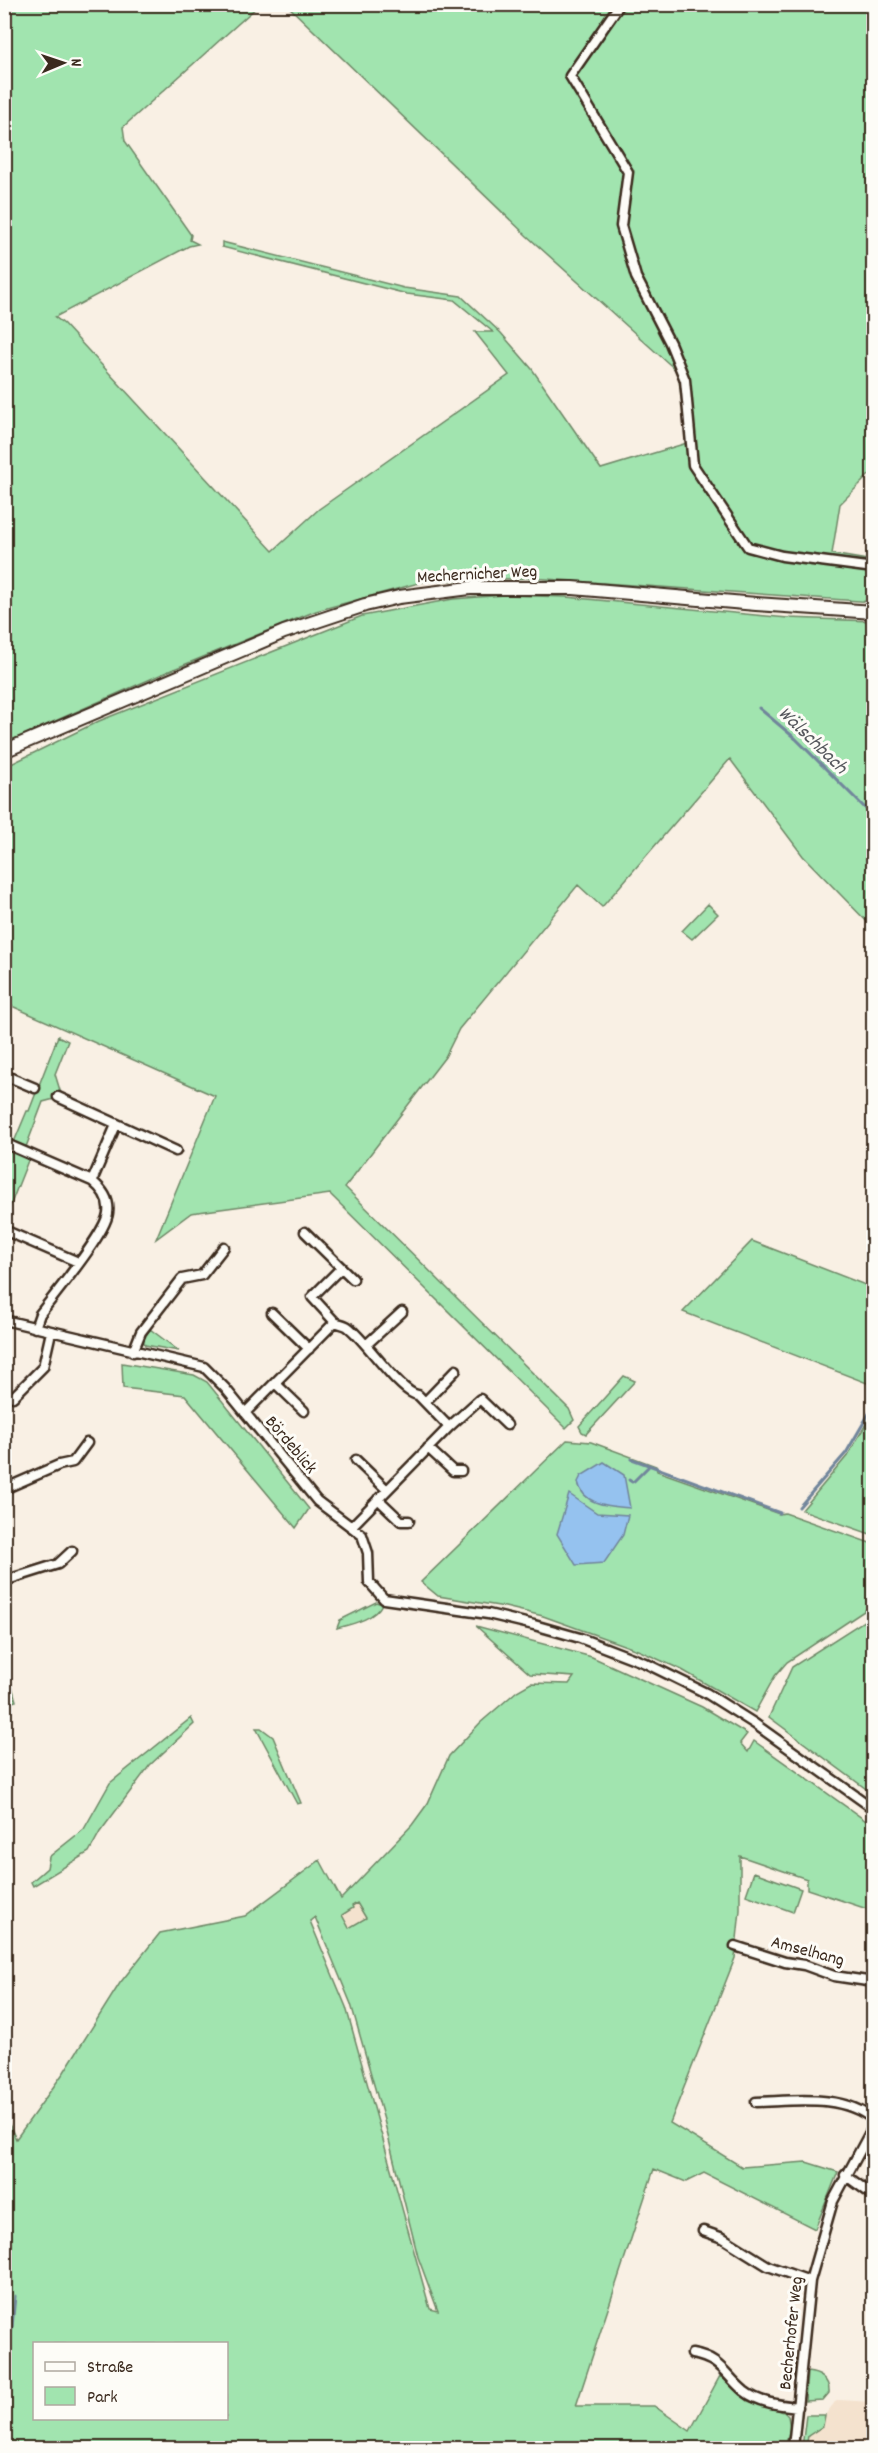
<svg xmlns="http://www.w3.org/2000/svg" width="878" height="2453" viewBox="0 0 878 2453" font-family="Dekko,sans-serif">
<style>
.built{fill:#f4e2ce}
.green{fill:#a1e4af;stroke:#6e8766;stroke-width:1.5;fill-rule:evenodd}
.water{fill:#95c2ef;stroke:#71859b;stroke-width:1.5}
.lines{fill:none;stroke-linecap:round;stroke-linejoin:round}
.stream{stroke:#71859b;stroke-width:3}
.street-casing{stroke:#3b2a1e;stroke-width:13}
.secondary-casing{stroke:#3b2a1e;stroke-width:16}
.street{stroke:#fdfcf7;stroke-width:8}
.secondary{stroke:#fdfcf7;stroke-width:12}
.labels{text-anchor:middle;stroke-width:6;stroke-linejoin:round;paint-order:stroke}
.street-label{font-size:18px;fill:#3b2a1e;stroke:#fdfcf7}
.water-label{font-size:20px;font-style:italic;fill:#56585d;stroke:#fdfcf7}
</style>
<rect width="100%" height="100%" fill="#f9f0e4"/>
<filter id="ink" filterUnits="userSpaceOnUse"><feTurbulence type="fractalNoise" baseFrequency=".0167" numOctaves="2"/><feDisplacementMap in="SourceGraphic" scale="12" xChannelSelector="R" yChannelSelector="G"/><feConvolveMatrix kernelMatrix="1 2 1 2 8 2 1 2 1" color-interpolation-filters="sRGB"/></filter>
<g filter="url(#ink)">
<path class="built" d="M357,1902L366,1918L349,1928L342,1915L353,1908L352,1906Z
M839,2400L872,2402L870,2427L873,2429V2448H806L808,2436L823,2426L825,2415L835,2402Z"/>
<path class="green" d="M4,5H259L123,127L125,141L191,235L190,240L198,244L189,246L55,317L64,324L273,551L319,509L509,375L475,332H493L454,300L407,294L222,247V242L404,288L461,296L501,333L532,369L601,469L687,443L678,372L527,236L287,5H616L595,45L624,5H873V471L840,504L832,554L873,561V602L532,578L426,581L316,611L169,671L5,743Z
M505,595L566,597L788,618L873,621V928L803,856L730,759L602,907L578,885L459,1029L445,1057L345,1187L569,1409L574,1420L566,1428L330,1194L191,1213L156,1239L215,1096L5,1003V767L99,721L362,616L453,599Z
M708,904L718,914L692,939L682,931Z
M58,1036L68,1041L55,1074L62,1097L43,1102L26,1147L14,1142L27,1111H29Z
M10,1150L29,1158L5,1219V1164Z
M752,1241L873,1288L872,1385L683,1312Z
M150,1329L179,1351L145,1345L143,1340Z
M122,1363L194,1375L207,1382L309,1509L296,1528L185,1395L123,1388Z
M624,1376L635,1381L586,1434L582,1432L579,1426Z
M873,1412V1535L802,1510L848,1455Z
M567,1440L591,1442L656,1466L657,1471L779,1514L785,1513L873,1544V1605L787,1662L775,1676L755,1712L682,1670L640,1651L543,1616L505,1607L438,1596L421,1582Z
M376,1602L382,1604C375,1619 352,1624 337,1628L340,1620Z
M873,1615V1794L769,1717L792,1667Z
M476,1626L592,1657L702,1707L747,1734L740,1743L748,1752L754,1741L873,1826V1911L807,1889V1879L740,1856V1910L735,1958L670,2123L742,2167L806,2162L838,2172L815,2229L704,2173L686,2182L654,2169L576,2406H654L690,2431L720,2376L748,2401L784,2412L788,2416L790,2428L785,2448H5V2116L16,2139L64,2072L120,1983L160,1933L245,1916L320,1860L341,1899L412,1825L428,1803L449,1756L480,1723L517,1691L531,1683L569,1684L574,1677L530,1674ZM357,1903L366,1918L349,1928L342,1915L353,1908L352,1906ZM315,1917L351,2004L384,2120L418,2257L438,2311L430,2309L346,2007L310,1921ZM34,2344H226V2418H34Z
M4,1656L16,1701L5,1704H4Z
M191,1718L194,1724L150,1765L100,1832L89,1852L33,1886L31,1882L47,1868L49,1857L84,1829L110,1783Z
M256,1728H261L273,1737L301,1803L297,1804Z
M754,1872L801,1889L793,1912L746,1895Z
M807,2372C819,2373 830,2379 829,2393L823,2400L805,2401Z
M806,2415H825L823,2426L808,2436L806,2448H802Z"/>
<path class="water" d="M604,1462L624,1475L630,1508C610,1506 583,1506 578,1482L581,1476Z
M569,1494L597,1513L628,1515L623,1535L604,1563L576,1565L557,1534Z"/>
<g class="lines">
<path class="stream" d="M759,708L796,739L874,817
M632,1459L780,1513
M629,1480L632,1482L634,1481L648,1467
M799,1507L846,1453L874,1405
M4,2362L12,2327L15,2296"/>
<g class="street-casing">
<path id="street" d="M620,4L570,76L628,172L621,226L636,277L670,343L685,380L693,465L748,547L782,556L874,568
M4,1075L35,1088
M58,1097L176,1151
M4,1143L92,1181C102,1189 110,1200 108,1213C106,1233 55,1294 40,1314L35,1328
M92,1181L116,1125
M4,1230L78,1262
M305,1232L353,1279
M272,1313L309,1349
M4,1320L204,1367L225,1388L317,1501L362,1535L368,1553L369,1582L384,1599L488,1614L534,1625L580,1638L645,1663L706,1693L755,1724L874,1809
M335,1322L312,1297L341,1268
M366,1345L402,1312
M133,1352L141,1332L182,1279L202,1275L224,1247
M275,1383L304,1411
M13,1397L43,1367L51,1332
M425,1402L456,1370
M245,1413L335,1322C339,1324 345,1324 348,1327C365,1339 401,1394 418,1395L449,1427L352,1526
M449,1427L480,1399L507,1425
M428,1448L453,1471H461
M356,1460L387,1490
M4,1489L59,1465L73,1462L87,1443
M378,1499L401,1521H409
M4,1581L58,1564L72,1551
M735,1946L785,1962L804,1965L834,1976L874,1982
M756,2102C794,2101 842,2093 874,2120
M845,2175L874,2196
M703,2231L723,2238L768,2266L810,2281
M692,2354C721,2359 724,2374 744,2391C759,2403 780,2405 798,2407
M793,2448L810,2281L833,2201L874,2125"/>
</g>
<g class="secondary-casing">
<path id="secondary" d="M4,751L284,632L365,605L399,597L470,588H573L756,604L874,612"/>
</g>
<use href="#street" class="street"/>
<use href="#secondary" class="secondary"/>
</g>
</g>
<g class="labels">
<g class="street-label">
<text transform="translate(477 573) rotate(-3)" y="6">Mechernicher Weg</text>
<text transform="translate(292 1444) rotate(50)" y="6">Bördeblick</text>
<text transform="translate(808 1950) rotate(15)" y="6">Amselhang</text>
<text transform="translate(790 2333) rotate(-84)" y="6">Becherhofer Weg</text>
</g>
<g class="water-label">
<text transform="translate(814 739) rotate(44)" y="7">Wälschbach</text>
</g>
</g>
<rect width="878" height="2453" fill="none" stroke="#fdfcf7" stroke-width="24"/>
<rect x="12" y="12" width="854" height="2429" fill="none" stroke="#3b2a1e" stroke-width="2" filter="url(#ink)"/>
<rect x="33" y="2342" width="195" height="78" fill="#fdfcf7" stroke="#afa8a0" stroke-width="1.5"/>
<rect x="45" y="2362" width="30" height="9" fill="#fdfcf7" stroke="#afa8a0" stroke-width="1.5"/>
<text x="87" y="2372" font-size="18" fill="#3b2a1e">Straße</text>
<rect x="45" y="2387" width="30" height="18" fill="#a1e4af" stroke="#afa8a0" stroke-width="1.5"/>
<text x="87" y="2402" font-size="18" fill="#3b2a1e">Park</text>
<g transform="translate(63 63) rotate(88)" stroke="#fdfcf7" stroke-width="4.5" paint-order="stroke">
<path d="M0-4.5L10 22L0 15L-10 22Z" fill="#3b2a1e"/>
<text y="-9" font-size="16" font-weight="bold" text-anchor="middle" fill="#3b2a1e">N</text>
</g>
</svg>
